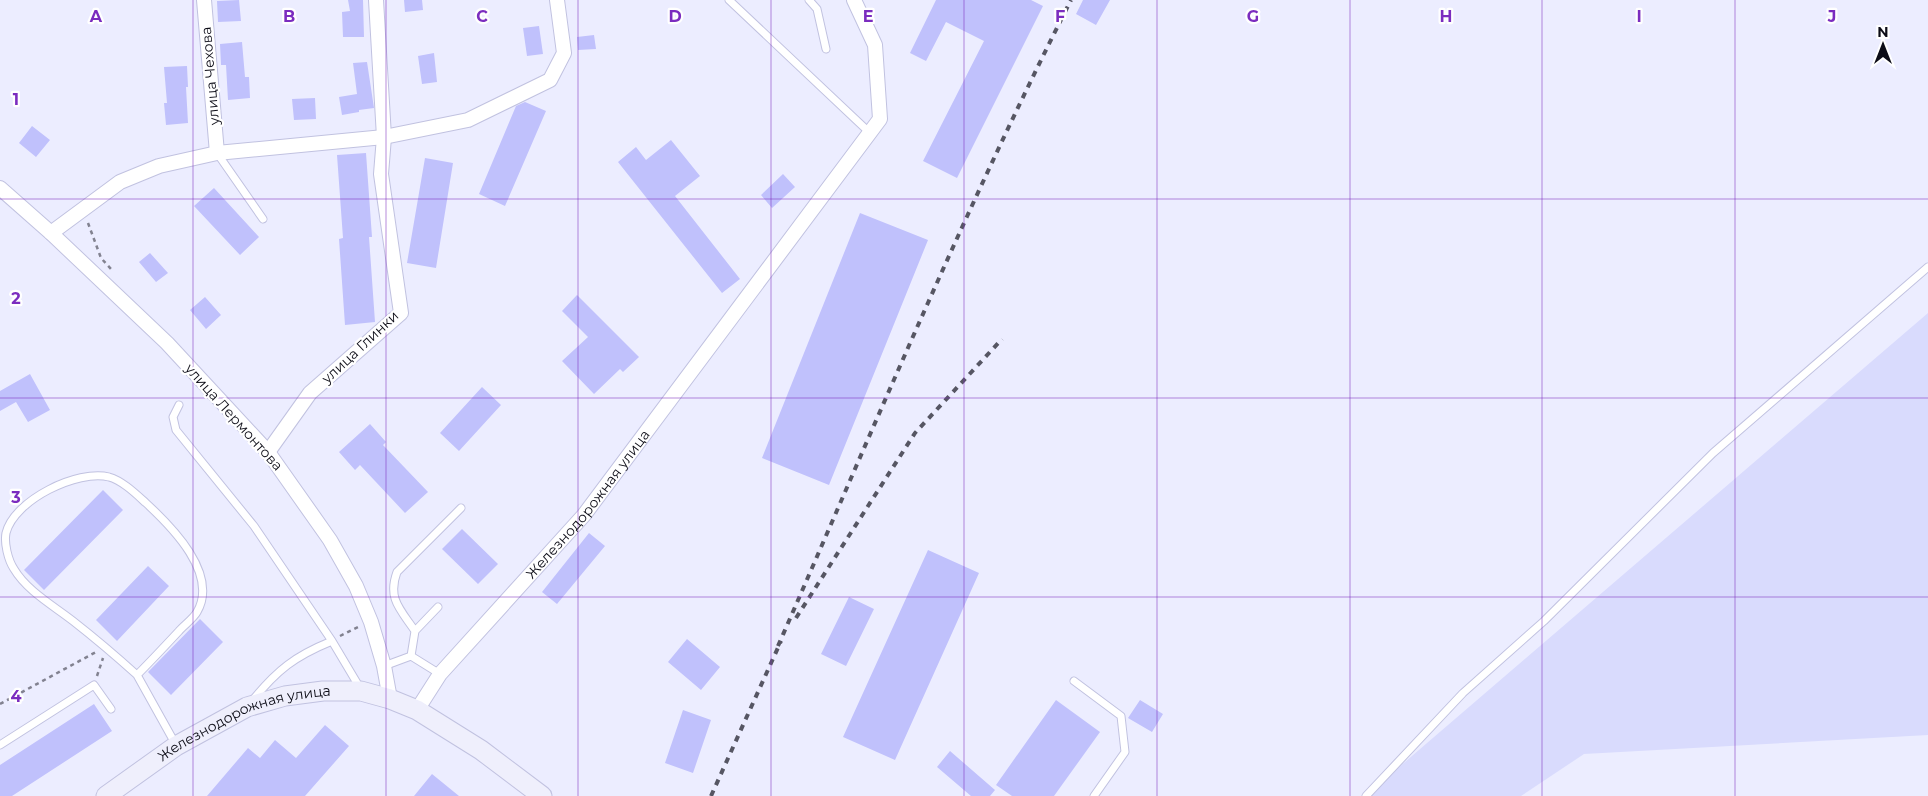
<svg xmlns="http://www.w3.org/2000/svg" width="1928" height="796" viewBox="0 0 1928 796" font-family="Montserrat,sans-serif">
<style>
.green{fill:#d9dbfd}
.building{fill:#c0c1fc}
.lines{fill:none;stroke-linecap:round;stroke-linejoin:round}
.lane-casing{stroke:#c1c2e0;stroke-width:9}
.street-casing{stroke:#c1c2e0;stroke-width:16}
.secondary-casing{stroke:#c1c2e0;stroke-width:21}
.path{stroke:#828290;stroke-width:2.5;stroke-dasharray:4 4;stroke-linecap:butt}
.lane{stroke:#fff;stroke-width:7}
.street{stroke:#fff;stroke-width:14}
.secondary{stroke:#efeffc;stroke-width:19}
.rail{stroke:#565663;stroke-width:4;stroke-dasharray:6 6;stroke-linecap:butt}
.grid{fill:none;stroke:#7b2cbf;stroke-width:1;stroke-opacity:0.55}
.labels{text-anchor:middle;stroke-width:4.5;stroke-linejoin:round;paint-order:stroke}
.street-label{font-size:14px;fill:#0c0c16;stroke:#fff}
.grid-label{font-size:16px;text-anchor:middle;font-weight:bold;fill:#7b2cbf;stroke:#fff;stroke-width:4.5;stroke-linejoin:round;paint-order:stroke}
</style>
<rect width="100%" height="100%" fill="#ecedff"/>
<path class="green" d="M1928,313V735L1584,754L1521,796H1371L1370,792Z"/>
<path class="building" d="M239,0L241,21L218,22L217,1Z
M348,0H363L364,37H343L342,12L350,11Z
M404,0H422L423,10L405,12Z
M936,0H1031L1043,6L957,178L923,161L984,41L946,22L926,61L910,53Z
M1083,0H1110L1096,25L1076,14Z
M539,26L543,54L527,56L523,28Z
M594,35L596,49L578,50L577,37Z
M242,42L245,77H249L250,98L228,100L226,65H221L220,44Z
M434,53L437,82L422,84L418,56Z
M367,62L374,108L359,110V112L342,115L339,97L357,94L353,63Z
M187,66L188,87H186L188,123L166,125L164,103H167L164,67Z
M315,98L316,119L294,120L292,99Z
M525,102L546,111L505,206L479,194L516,106Z
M32,126L50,140L36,157L19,143Z
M671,140L700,176L675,196L740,279L722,293L618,162L636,147L646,160Z
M366,153L372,237H369L375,322L345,325L339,239L343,238L337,155Z
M425,158L453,163L436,268L407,263Z
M783,174L795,187L772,208L761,195Z
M214,188L259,237L240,255L194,206Z
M860,213L928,240L829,485L762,458Z
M150,253L168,273L156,282L139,262Z
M577,295L639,357L623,372L620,369L594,394L562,361L588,337L562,311Z
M205,297L221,315L206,329L190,310Z
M30,374L50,410L28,422L16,402L0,411V391Z
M482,387L501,405L459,451L440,433Z
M370,424L386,442L383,445L428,492L405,513L360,465L355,470L339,452Z
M103,490L123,510L44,590L24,570Z
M462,529L498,564L478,584L442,549Z
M589,533L605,546L557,604L542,592Z
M928,550L979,573L895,760L843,737Z
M148,566L169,586L117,641L96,620Z
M849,597L874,609L846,666L821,654Z
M200,619L223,642L171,695L148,672Z
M687,639L720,667L701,690L668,662Z
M1056,700L1100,732L1054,796H1012L996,785Z
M1140,700L1163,714L1152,732L1128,718Z
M94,704L112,731L12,796H0V765Z
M683,710L711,720L693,773L665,763Z
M325,725L349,746L305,796H207L248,748L260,758L275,740L296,758Z
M950,751L995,790L990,796H971L937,767Z
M432,774L459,796H414Z"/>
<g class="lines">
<g class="lane-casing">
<path id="lane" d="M729,0L870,133
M809,0L817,9L826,49
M217,153L263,219
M179,405L173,417L176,430L254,526L332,641L360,688
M415,631L438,607
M411,656L415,631C401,610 387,599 397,572L461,508
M384,666L411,656L440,674
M137,675C116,656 96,639 73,621C54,606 27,591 14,569C8,560 4,543 6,533C14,500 78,469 109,477C123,481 136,494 146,503C172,527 219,574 197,612C193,619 184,625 179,631C165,646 151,661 137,675L176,745
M1074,681L1121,716L1125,752L1094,796
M252,701C277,670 295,656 332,641
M0,745L94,685L111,709
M1366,796L1463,693L1544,621L1713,453L1928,267"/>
</g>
<g class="street-casing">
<g id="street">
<path d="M204,0L217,153"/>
<path d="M0,188L51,233L167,343L268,452L330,540L356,586L371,622L384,666L390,699"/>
<path d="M51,233L120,182L159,166L217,153L384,137L468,120L550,80L564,53L557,0"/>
<path d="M268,452L310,393L401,313L381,174L384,137L376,0"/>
<path id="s1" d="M417,710L440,674L584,515L880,119L875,45L854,0"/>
</g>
</g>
<g class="secondary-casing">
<g id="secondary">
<path id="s2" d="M106,796L176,746L247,707L285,696L323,691H361L390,699L417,710L481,750L542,796"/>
</g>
</g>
<path class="path" d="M88,223L101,258L111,269
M340,636L358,627
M97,676L103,658
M0,704L96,652"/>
<use href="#lane" class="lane"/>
<use href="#street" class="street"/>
<use href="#secondary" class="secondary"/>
<path class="rail" d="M796,618L915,433L1002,339
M778,646C873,429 964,211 1071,0
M711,796L781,641"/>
</g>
<path class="grid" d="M193,0V796M386,0V796M578,0V796M771,0V796M964,0V796M1157,0V796M1350,0V796M1542,0V796M1735,0V796M0,199H1928M0,398H1928M0,597H1928"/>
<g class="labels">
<g class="street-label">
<text transform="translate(210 76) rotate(-95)" y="5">улица Чехова</text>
<text transform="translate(360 347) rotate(-43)" y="5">улица Глинки</text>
<text transform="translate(234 417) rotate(48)" y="5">улица Лермонтова</text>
<text dy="5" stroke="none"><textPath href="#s1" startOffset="268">Железнодорожная улица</textPath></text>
<text dy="5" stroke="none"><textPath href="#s2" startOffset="159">Железнодорожная улица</textPath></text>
</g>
</g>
<g class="grid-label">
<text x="96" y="22">A</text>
<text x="289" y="22">B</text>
<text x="482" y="22">C</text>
<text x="675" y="22">D</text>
<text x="868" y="22">E</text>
<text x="1060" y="22">F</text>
<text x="1253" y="22">G</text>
<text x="1446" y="22">H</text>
<text x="1639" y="22">I</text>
<text x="1832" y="22">J</text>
<text x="16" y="105">1</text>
<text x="16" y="304">2</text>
<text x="16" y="503">3</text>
<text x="16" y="702">4</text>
</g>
<g transform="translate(1883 45)" stroke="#ffffff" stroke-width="4" paint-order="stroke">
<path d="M0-4L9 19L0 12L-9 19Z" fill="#0c0c16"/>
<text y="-8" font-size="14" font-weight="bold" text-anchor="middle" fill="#0c0c16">N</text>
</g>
</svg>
